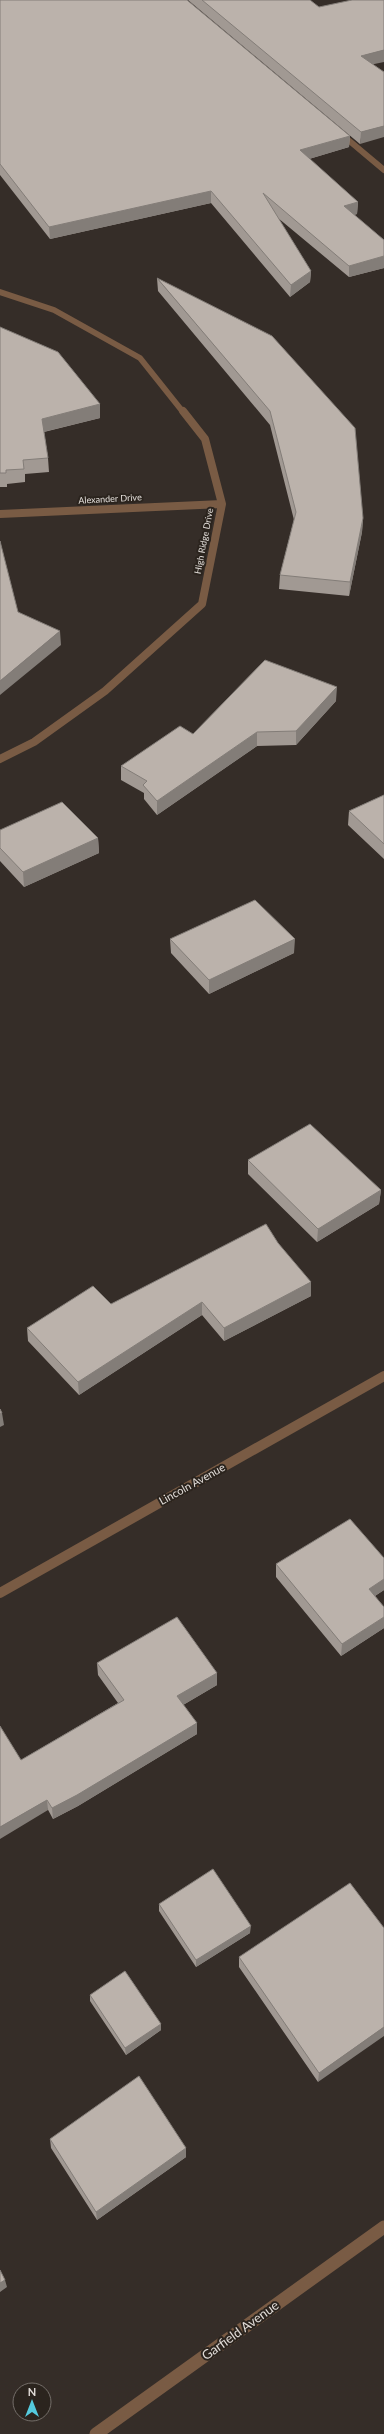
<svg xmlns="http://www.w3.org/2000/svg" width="384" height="2434" viewBox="0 0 384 2434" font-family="Lato,sans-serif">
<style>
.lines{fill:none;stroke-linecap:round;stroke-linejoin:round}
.street-far3{stroke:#795b44;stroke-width:6}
.street-far2{stroke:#795b44;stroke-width:8}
.street-far1{stroke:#795b44;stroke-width:10}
.street{stroke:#795b44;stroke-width:13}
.wall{fill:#a19993}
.shaded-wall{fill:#837d78}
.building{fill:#bbb2ab;stroke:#837d78}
.labels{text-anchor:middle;stroke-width:4;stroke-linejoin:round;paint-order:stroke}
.far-street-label{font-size:9px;fill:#e2ddd9;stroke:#2b241e}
.street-label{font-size:11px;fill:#e2ddd9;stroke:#2b241e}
.near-street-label{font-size:13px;fill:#e2ddd9;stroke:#2b241e}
</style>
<rect width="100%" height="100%" fill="#352d28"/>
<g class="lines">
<path class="street-far3" d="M340,133L384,170
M0,292L54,310L140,358L183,412"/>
<path class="street-far2" d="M0,514L222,504
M0,759L34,742L105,691L202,604L222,504L205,439L183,411"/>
<path class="street-far1" d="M0,1593L384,1376"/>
<path class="street" d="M96,2434L384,2227"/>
</g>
<path class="wall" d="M0,0L350,136L349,147L309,159L358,202L357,214L354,215L384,240V268L349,277L278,218L311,271L310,282L290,297L211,203L50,239L0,175Z
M188,0H310L373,64L360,144Z
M157,278L363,518L362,532L349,596L279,589L280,575L294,520L270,425L158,291Z
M0,327L100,404V418L44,432L48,458L49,472L25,474V482L7,484V487H0Z
M336,701L296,745L257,746L157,815L144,799V793L121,780V766L193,734Z
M384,795V859L348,825L349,811Z
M0,830L98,838L99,853L24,887L0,861Z
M170,939L294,953L209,994L171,953Z
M248,1160L381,1190L379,1204L317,1242L248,1174Z
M278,1243L311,1296L224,1341L202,1315L79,1395L28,1341L27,1328L111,1304Z
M384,1558V1590L375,1596L384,1607V1628L341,1656L276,1577V1564Z
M97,1663L217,1673V1685L183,1705L197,1734L78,1806L53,1819L21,1760L118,1703L98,1675Z
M159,1904L250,1933L196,1967L159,1911Z
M384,1928L318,2082L239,1967V1957Z
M90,1995L161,2024V2030L126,2055L90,2001Z
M50,2139L186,2148V2157L97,2220L51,2148Z"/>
<path class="shaded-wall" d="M384,50V62L360,67L361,56Z
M384,126V137L360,144L361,132Z
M350,136L349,147L299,162L300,150Z
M211,191V203L50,239L49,227Z
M358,202L357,214L344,217V206Z
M384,256V268L349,277V266Z
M311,271L310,282L290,297L291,285Z
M100,404V418L43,432L42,419Z
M363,518L362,532L349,596L350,582Z
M60,631L61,645L0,695V681Z
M337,687L336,701L296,745V731Z
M257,732V746L157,815V801Z
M98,838L99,853L24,887L23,872Z
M295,939L294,953L209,994V980Z
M381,1190L379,1204L317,1242L318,1229Z
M311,1282V1296L224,1341V1328Z
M202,1302V1315L79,1395L78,1382Z
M2,1413L4,1425L0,1427V1414Z
M384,1579V1590L367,1601L369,1589Z
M384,1617V1628L341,1656L342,1644Z
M217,1673V1685L178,1708L177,1696Z
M197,1723V1734L78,1806L53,1819L52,1808Z
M47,1800L48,1810L0,1839V1827Z
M251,1926L250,1933L196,1967V1960Z
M161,2024V2030L126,2055L125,2048Z
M384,2027V2036L318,2082L319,2073Z
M186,2148V2157L97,2220L96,2212Z
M5,2280L7,2287L0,2292V2283Z"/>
<path class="building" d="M0,0H187L350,136L300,150L358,202L344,206L384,240V256L349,266L263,193L311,271L291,285L211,191L49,227L0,164Z
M202,0H310L319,7L352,0H384V50L361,56L384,72V126L361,132Z
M157,278L272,336L355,428L363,518L350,582L280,575L296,512L270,411Z
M0,327L58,352L100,404L42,419L48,458L23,460L24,469L6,470V473H0Z
M0,541L18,612L60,631L0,681Z
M265,660L337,687L296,731L257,732L157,801L143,785L147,781L121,766L180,726L193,734Z
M384,795V844L349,811Z
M62,802L98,838L23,872L0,848V830Z
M255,900L295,939L209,980L170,939Z
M310,1124L381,1190L318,1229L248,1160Z
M266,1224L278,1243L311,1282L224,1328L202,1302L78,1382L27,1328L93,1286L111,1304Z
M0,1409L2,1413L0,1414Z
M350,1519L384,1558V1579L369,1589L384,1607V1617L342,1644L276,1564Z
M177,1617L217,1673L177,1696L197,1723L77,1795L52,1808L47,1800L0,1827V1726L21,1760L124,1700L97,1663Z
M213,1869L251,1926L196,1960L159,1904Z
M350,1883L384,1928V2027L319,2073L239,1957Z
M125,1971L161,2024L125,2048L90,1995Z
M139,2076L186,2148L96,2212L50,2139Z
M0,2270L5,2280L0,2283Z"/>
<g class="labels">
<g class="far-street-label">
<text transform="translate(110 499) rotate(-3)" y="3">Alexander Drive</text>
<text transform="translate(204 541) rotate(-79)" y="3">High Ridge Drive</text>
</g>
<g class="street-label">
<text transform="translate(192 1484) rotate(-29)" y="4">Lincoln Avenue</text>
</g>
<g class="near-street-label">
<text transform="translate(240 2330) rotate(-36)" y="5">Garfield Avenue</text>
</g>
</g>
<g transform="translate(32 2402)"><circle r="19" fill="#2b241e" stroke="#746e69"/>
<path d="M0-3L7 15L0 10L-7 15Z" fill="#54cadd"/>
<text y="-6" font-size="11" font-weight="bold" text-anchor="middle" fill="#e2ddd9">N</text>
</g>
</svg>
